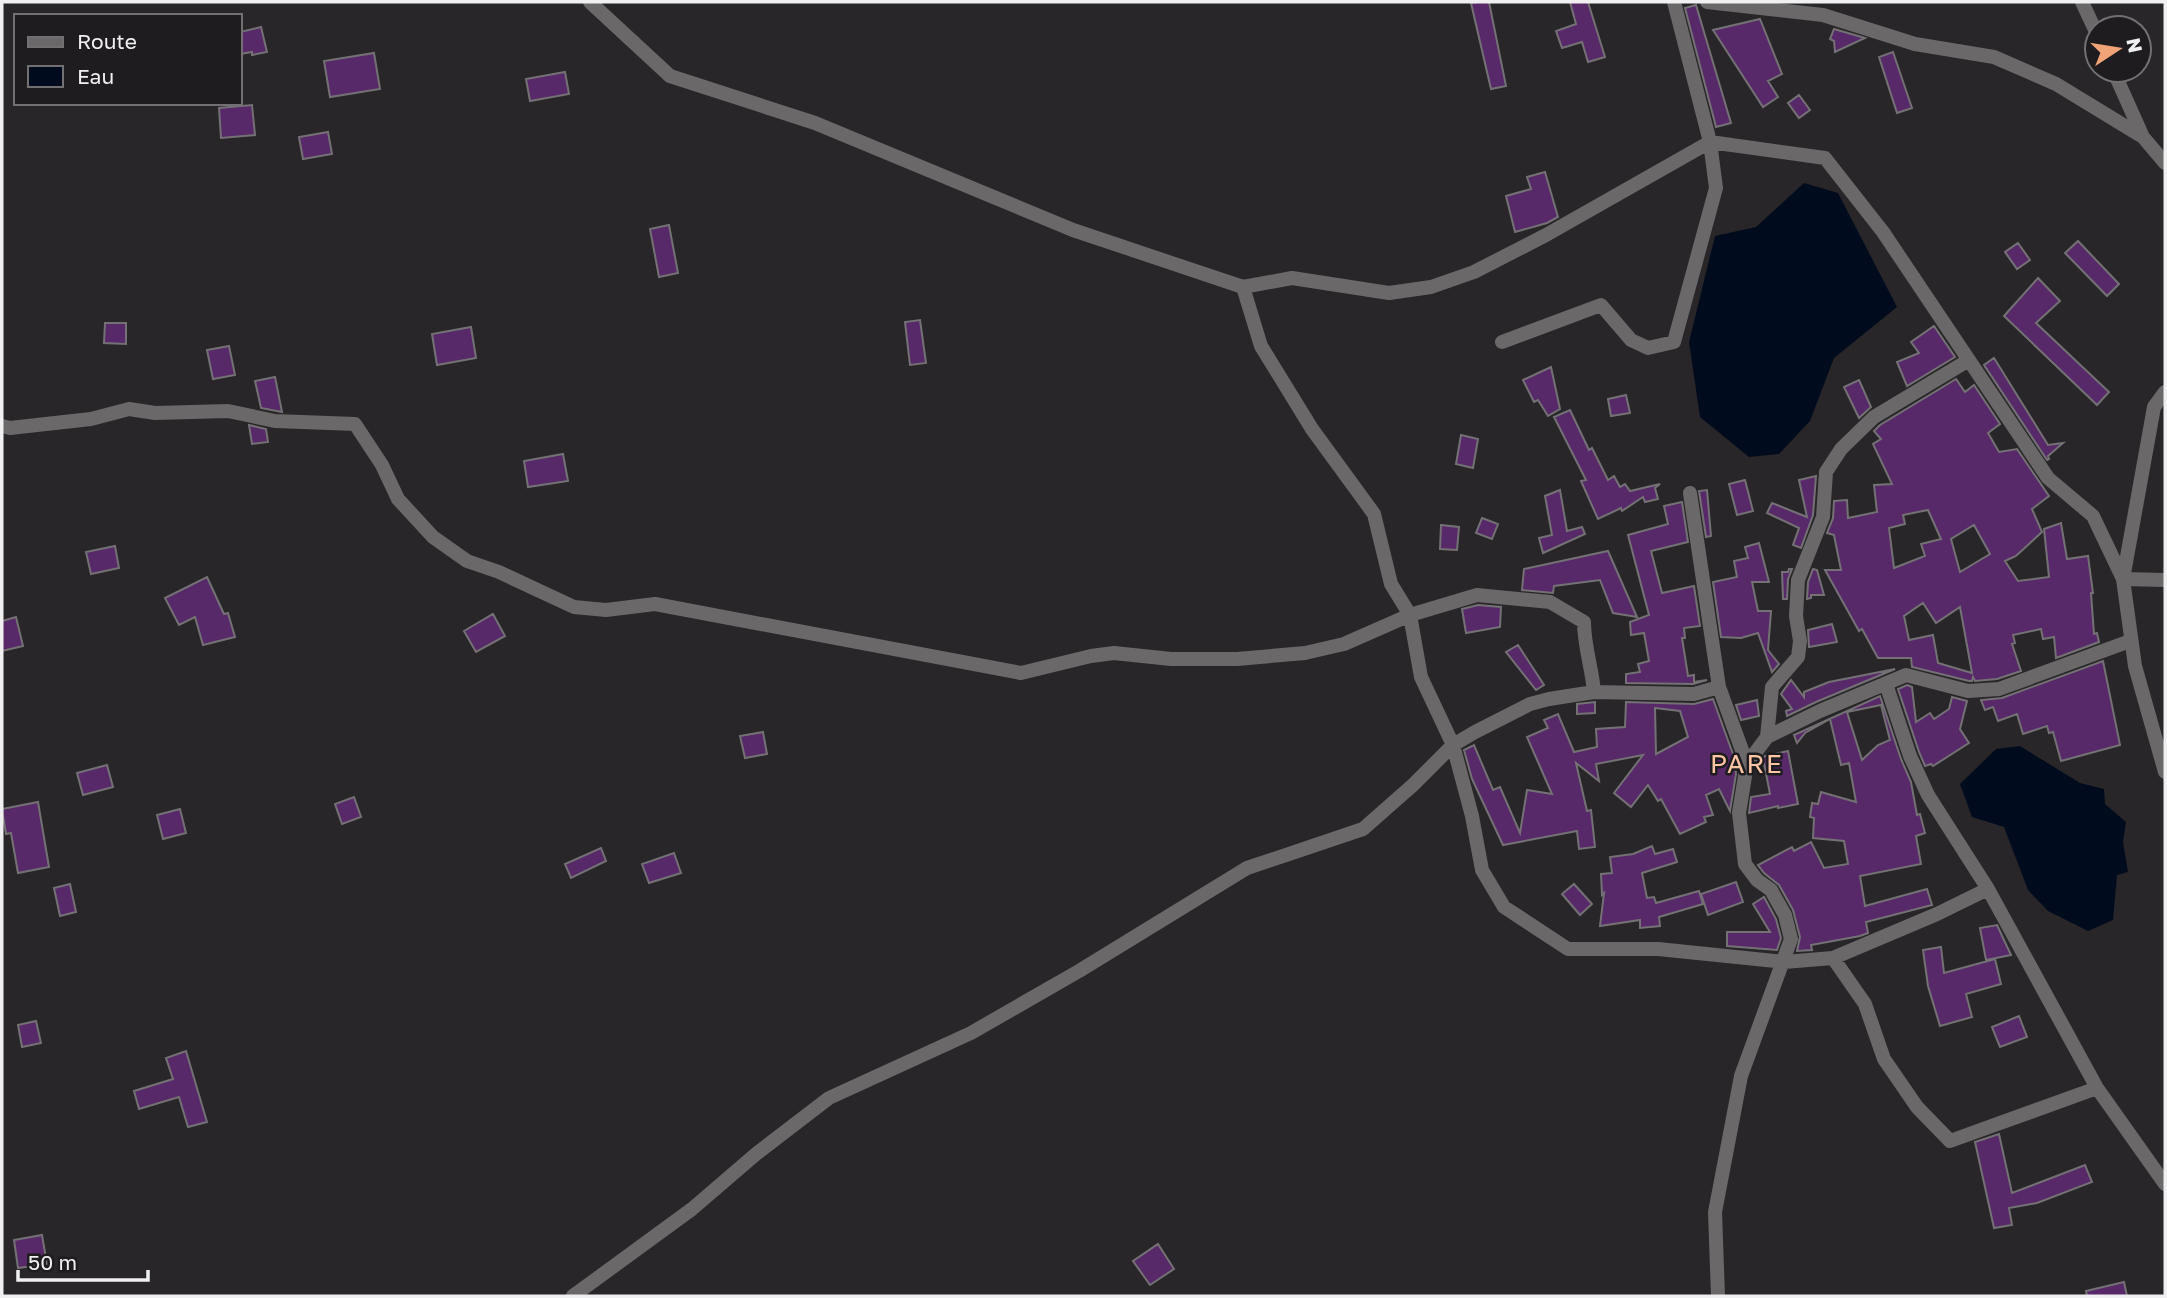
<svg xmlns="http://www.w3.org/2000/svg" width="2167" height="1298" viewBox="0 0 2167 1298" font-family="'Golos Text',sans-serif">
<style>
.water{fill:#000c1e}
.building{fill:#572969;stroke:#737174;stroke-width:2;fill-rule:evenodd}
.lines{fill:none;stroke-linecap:round;stroke-linejoin:round}
.street{stroke:#6a6868;stroke-width:14}
.labels{text-anchor:middle;stroke-width:5;stroke-linejoin:round;paint-order:stroke}
.quarter-label{font-size:26px;letter-spacing:2px;fill:#ffc5a4;stroke:#1e1c1f}
</style>
<rect width="100%" height="100%" fill="#282628"/>
<path class="water" d="M1804,183L1838,193L1897,307L1834,358L1810,421L1779,454L1749,457L1700,417L1689,342L1715,236L1756,227Z
M2020,746L2080,783L2104,789L2105,804L2126,822L2123,842L2128,872L2117,875L2113,920L2088,931L2048,911L2028,890L2004,827L1972,817L1960,784L1996,749Z"/>
<path class="building" d="M1478,2H1489L1506,86L1491,89L1471,3Z
M1570,2H1588L1605,57L1588,62L1582,42L1562,48L1556,31L1576,24Z
M1696,5L1731,123L1716,127L1685,8Z
M1760,19L1782,74L1768,81L1778,97L1763,107L1713,30Z
M261,27L267,52L252,55V52L240,54V32Z
M1834,29L1865,38L1835,52L1834,41L1830,39Z
M1893,52L1912,108L1897,113L1879,57Z
M374,53L380,89L330,97L324,61Z
M565,72L569,94L530,101L526,79Z
M1799,95L1810,110L1799,118L1788,103Z
M252,105L255,135L221,138L219,108Z
M328,132L332,154L303,159L299,137Z
M1545,172L1558,217L1547,223L1515,232L1506,196L1531,189L1527,177Z
M669,225L678,273L659,277L650,229Z
M2078,241L2119,284L2107,296L2065,253Z
M2018,243L2030,260L2017,269L2005,252Z
M2038,278L2060,301L2036,323L2109,392L2097,405L2004,316Z
M920,320L926,363L910,365L905,322Z
M105,323H126V344L104,343Z
M1934,326L1955,357L1907,386L1897,362L1919,353L1911,342Z
M471,327L476,358L437,365L432,334Z
M229,346L235,375L213,379L207,350Z
M1994,358L2048,445L2063,443L2048,456L2049,459L2047,460L1984,365Z
M1551,367L1560,409L1548,416L1538,400L1534,402L1523,380Z
M275,377L282,412L261,408L255,381Z
M1956,379L1965,392L1974,385L2000,424L1988,433L1999,452L2017,449L2049,496L2032,509L2042,532L2016,556L2005,561L2018,581L2049,577L2044,529L2061,523L2067,559L2088,556L2093,593H2091L2094,634L2097,633L2099,642L2056,658L2054,637L2043,639L2041,629L2013,635L2015,643L2012,644L2021,671L1997,679L1975,681L1973,677L1972,681H1969L1912,667L1911,658H1878L1862,629L1859,631L1825,570H1841L1834,535L1827,533L1833,518L1834,501L1847,500L1848,518L1877,512L1874,485L1892,484L1873,444L1881,439L1874,431L1880,425ZM1928,510L1941,539L1921,544L1925,556L1894,568L1889,528L1905,524L1903,515ZM1974,525L1990,554L1960,572L1951,539ZM1923,603L1936,623L1960,607L1972,673L1938,663L1933,635L1909,640L1904,616Z
M1859,380L1871,407L1859,418L1844,387Z
M1626,395L1630,413L1611,416L1608,399Z
M1570,410L1589,450L1592,448L1608,480L1614,476L1620,487L1625,484L1630,491L1660,484L1655,488L1658,499L1645,502L1643,497L1622,511L1621,508L1598,519L1581,481L1586,480L1554,417Z
M249,425L266,429L268,442L252,444Z
M1461,435L1478,439L1473,468L1456,464Z
M563,454L568,481L528,487L524,461Z
M1816,476L1813,515L1801,548L1793,545L1799,528L1767,513L1772,503L1807,517L1799,480Z
M1745,480L1753,511L1737,515L1729,484Z
M1560,490L1567,531L1582,527L1585,534L1543,553L1539,538L1552,535L1545,496Z
M1707,490L1711,536L1706,537L1699,491Z
M1682,502L1688,542L1651,551L1662,593L1694,586L1700,626L1684,628L1685,638H1682L1688,676L1694,675V682L1707,680L1693,684L1626,683V674L1640,672L1638,664L1649,661L1644,633L1631,635L1630,622L1649,615L1628,535L1668,524L1664,506Z
M1482,518L1498,524L1492,539L1476,533Z
M1441,525L1459,527L1457,550L1440,549Z
M1759,543L1769,582H1752L1758,611H1771L1768,650L1779,664L1772,672L1758,633L1741,638L1721,637L1713,582L1737,577L1734,561L1748,558L1745,547Z
M115,546L119,568L91,574L86,552Z
M1608,551L1637,617L1613,613L1600,580L1554,586L1553,593L1522,590L1524,569Z
M1789,569H1792L1788,579L1787,599H1783L1782,572H1788Z
M1813,569L1817,570L1824,595H1811V598L1807,599L1808,582Z
M207,577L224,614L228,613L235,637L203,645L195,617L179,625L165,598Z
M1478,605L1501,607L1500,627L1466,633L1462,609Z
M493,614L505,636L476,652L464,631Z
M16,617L23,646L2,651V621Z
M1832,624L1837,642L1809,647L1808,630Z
M1518,645L1544,685L1536,690L1506,652Z
M2103,661L2120,745L2061,761L2053,732L2049,733L2047,726L2023,734L2017,714L1998,721L1993,707L1985,710L1981,700L2002,698Z
M1895,669L1816,702L1787,716L1786,711L1792,709L1781,694L1791,680L1804,697V692L1829,682Z
M1907,685L1912,687L1916,722L1930,713L1934,719L1949,709L1952,697L1967,701L1960,729L1969,743L1933,766L1931,764L1925,766L1919,752L1898,689Z
M1880,696L1901,759L1911,782L1917,815L1920,814L1925,833L1916,836L1921,864L1860,876L1865,906L1927,889L1932,905L1866,922L1868,933L1860,936L1811,945L1812,950L1797,951L1800,937L1793,910L1779,885L1764,873L1758,865L1792,847L1794,851L1811,842L1824,868L1848,864L1844,841L1813,838L1814,818L1810,817L1812,803L1818,804L1821,792L1856,802L1849,763L1841,765L1830,719L1805,733L1797,743L1794,735ZM1881,705L1890,740L1878,745L1862,760L1847,712Z
M1713,699L1734,757L1736,774L1730,811L1719,789L1706,795L1713,815L1704,817L1706,822L1680,834L1661,799L1658,801L1648,785L1631,807L1614,793L1643,755L1596,764L1599,781L1576,763L1587,811L1591,810L1595,847L1579,849L1577,831L1503,845L1472,779L1464,750L1474,745L1493,790L1500,787L1520,833L1527,790L1552,794L1527,737L1548,728L1544,720L1558,714L1574,752L1597,747L1596,729L1625,727L1626,702L1694,704ZM1655,708L1680,711L1688,737L1656,754Z
M1757,700L1759,716L1741,720L1736,705Z
M1595,702V713L1577,714V704Z
M763,732L767,754L745,758L740,736Z
M1788,751L1798,804L1778,808V806L1749,813L1751,797L1770,794L1763,758L1765,756Z
M107,765L113,787L83,795L77,773Z
M354,797L361,817L342,824L335,804Z
M38,802L49,867L18,873L11,833L6,834L2,809Z
M180,809L186,833L163,839L157,815Z
M1652,846L1655,854L1673,849L1677,862L1642,873L1647,898L1654,897L1656,903L1699,891L1703,904L1659,917L1660,926L1640,928V920L1600,926L1604,893L1602,895L1601,874L1612,873L1610,857L1633,854Z
M601,848L606,861L571,878L565,864Z
M674,853L681,873L649,883L642,864Z
M1736,882L1743,902L1708,915L1701,894Z
M70,884L76,912L60,916L54,888Z
M1574,884L1592,904L1580,915L1562,894Z
M1764,897L1776,919L1781,938L1777,950L1727,946V932H1770L1753,904Z
M1997,925L2011,955L1986,960L1980,928Z
M1941,947L1944,973L1995,959L2001,984L1966,994L1972,1017L1940,1026L1928,986L1923,950Z
M2019,1016L2027,1037L2000,1047L1992,1027Z
M36,1021L41,1043L22,1047L18,1025Z
M186,1051L207,1122L188,1127L179,1097L139,1109L134,1091L173,1079L166,1058Z
M1999,1134L2012,1193L2085,1165L2092,1182L2037,1203L2009,1208L2012,1225L1994,1228L1975,1142Z
M42,1235L47,1264L18,1268L14,1240Z
M1158,1244L1174,1269L1150,1285L1133,1261Z
M2124,1282L2127,1296H2087L2086,1291Z"/>
<g class="lines">
<path class="street" d="M590,2L670,76L815,123L1073,230L1243,287L1261,346L1312,429L1374,514L1391,584L1410,615L1421,677L1453,745L1472,816L1482,870L1504,907L1568,949H1658L1784,962L1833,958L1865,1004L1884,1059L1917,1107L1950,1141L2097,1088L2165,1184
M1707,2L1823,15L1915,44L1994,57L2056,84L2143,137
M2082,2L2097,34
M2113,70L2143,137L2165,163
M1243,287L1292,278L1389,293L1431,287L1474,272L1546,235L1710,142L1825,158L1883,232L2048,478L2093,516L2123,579L2135,666L2165,772
M1502,342L1601,305L1631,340L1648,348L1674,342L1716,188L1710,142L1674,2
M2165,392L2154,407L2123,579L2165,580
M2,426L10,428L91,419L129,409L155,413L228,411L275,421L355,424L382,465L398,499L433,537L467,561L499,572L574,607L606,610L655,604L1021,673L1091,656L1114,653L1171,659H1237L1305,653L1344,644L1410,615L1477,595L1550,602L1584,622C1584,646 1592,668 1594,692
M1690,493L1719,687L1747,764
M1886,684L1910,756L1928,795L1988,889L2097,1088
M1767,737L1772,687L1798,657L1800,641L1796,616L1798,580L1823,517L1826,472L1841,449L1874,417L1969,360
M1833,958L1937,914L1988,889
M573,1296L692,1209L756,1154L829,1098L971,1033L1079,971L1247,868L1363,829L1413,785L1453,745L1475,732L1530,704L1549,699L1594,692L1694,694L1719,687
M1718,1296L1715,1212L1741,1076L1791,939L1785,915L1771,890L1757,880L1745,864L1739,813L1747,764L1767,737L1820,711L1906,675L1968,691L1999,689L2130,641"/>
</g>
<g class="labels">
<g class="quarter-label">
<text x="1747" y="773">PARE</text>
</g>
</g>
<rect width="2167" height="1298" fill="none" stroke="#f0eff1" stroke-width="7"/>
<rect x="14" y="14" width="228" height="91" fill="#1e1c1f" stroke="#727073" stroke-width="2"/>
<rect x="28" y="37" width="35" height="10" fill="#6a6868" stroke="#727073" stroke-width="2"/>
<text x="77" y="49" font-size="21" fill="#f0eff1">Route</text>
<rect x="28" y="66" width="35" height="21" fill="#000c1e" stroke="#727073" stroke-width="2"/>
<text x="77" y="84" font-size="21" fill="#f0eff1">Eau</text>
<g transform="translate(2118 49) rotate(78)"><circle r="33" fill="#1e1c1f" stroke="#727073" stroke-width="2"/>
<path d="M0-5L12 26L0 18L-12 26Z" fill="#efa377"/>
<text y="-10" font-size="19" font-weight="bold" text-anchor="middle" fill="#f0eff1">N</text>
</g>
<path d="M18 1270v10h130v-10" fill="none" stroke="#f0eff1" stroke-width="3.5"/>
<text x="28" y="1270" font-size="21" fill="#f0eff1" stroke="#1e1c1f" stroke-width="5" paint-order="stroke">50 m</text>
</svg>
